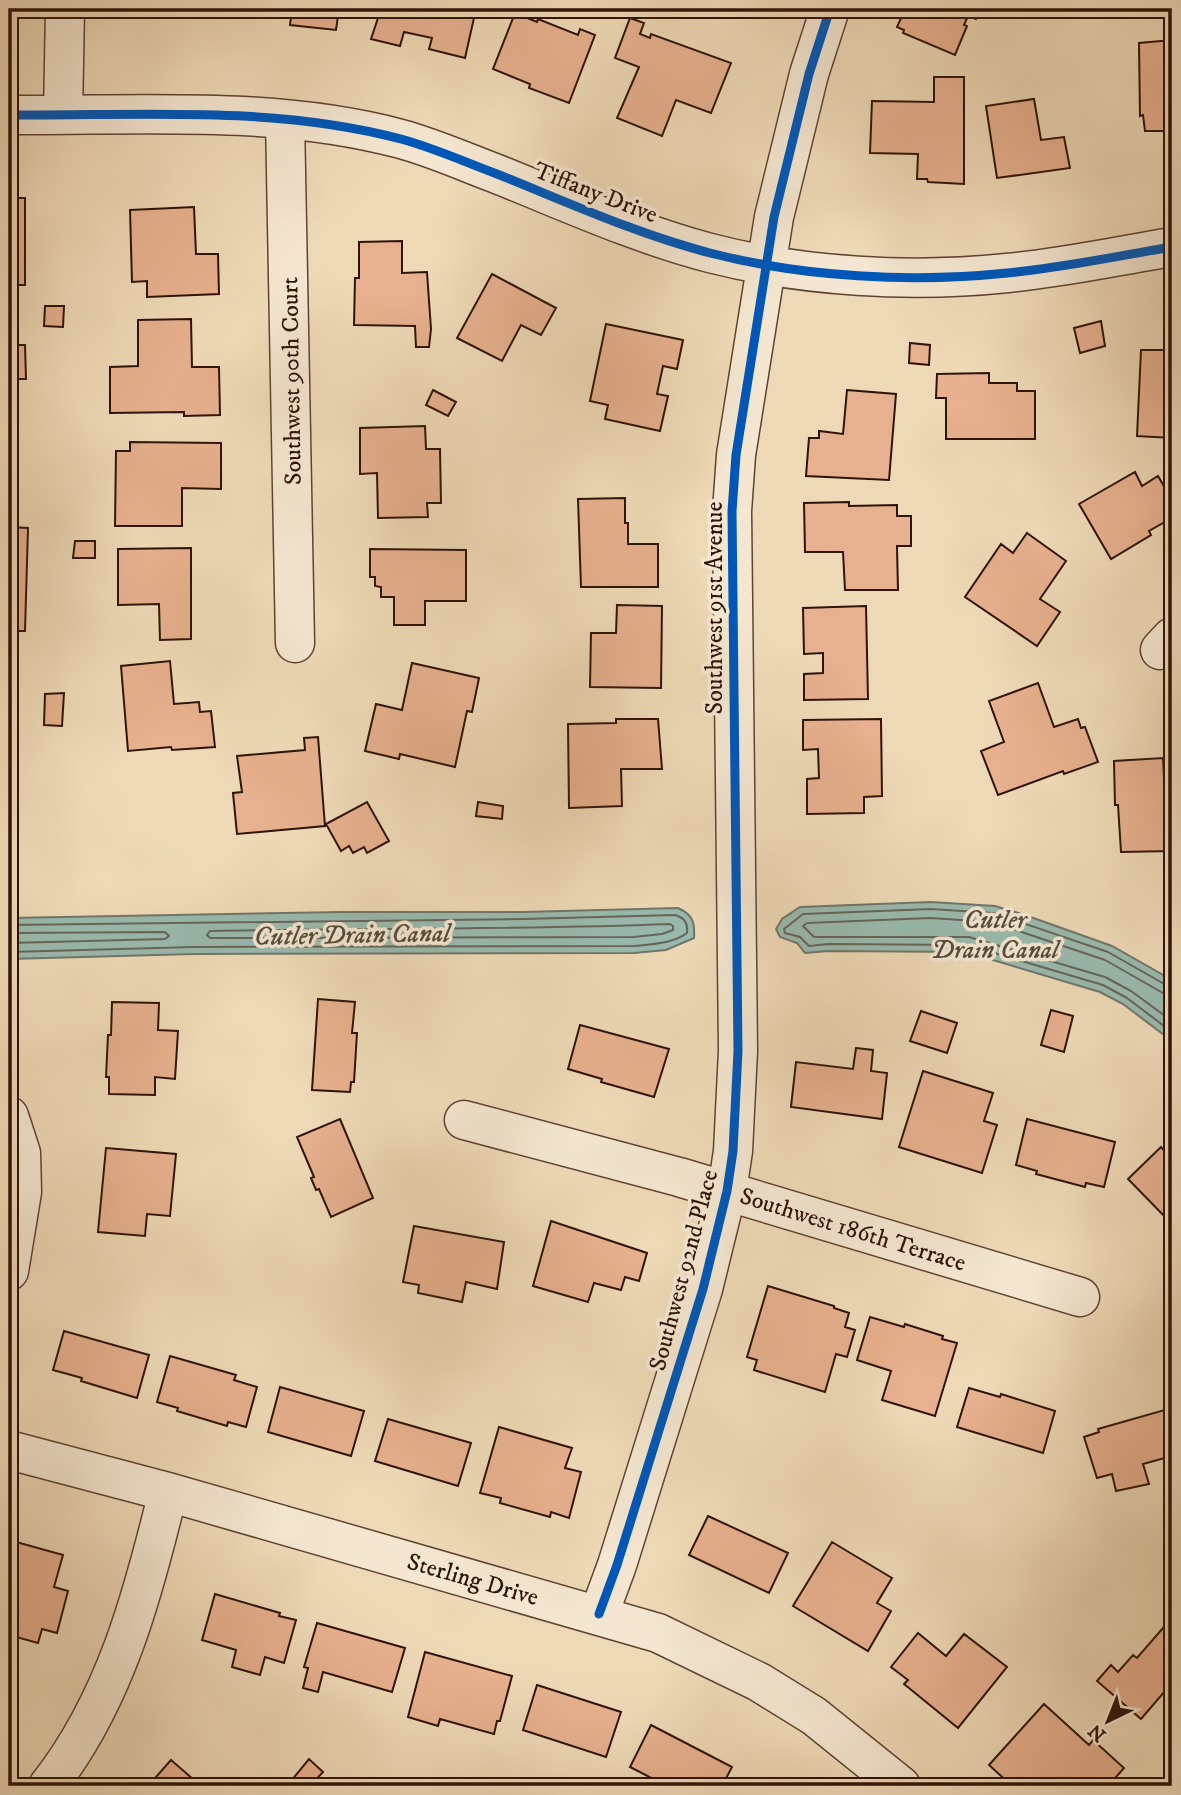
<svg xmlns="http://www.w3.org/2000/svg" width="1181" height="1795" viewBox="0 0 1181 1795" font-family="'IM FELL DW Pica',serif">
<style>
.water{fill:#99baae;stroke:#6f776b;stroke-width:2}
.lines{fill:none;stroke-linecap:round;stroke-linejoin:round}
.shore{stroke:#64665a;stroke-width:2}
.building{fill:#e7b08e;stroke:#2f1307;stroke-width:2}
.minor-casing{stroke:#5f4433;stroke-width:41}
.minor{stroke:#f4e6d0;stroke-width:38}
.cycleway-casing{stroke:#f4e6d0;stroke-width:13}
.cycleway{stroke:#0057b8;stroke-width:9}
.labels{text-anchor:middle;stroke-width:7;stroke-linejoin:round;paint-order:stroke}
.street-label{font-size:24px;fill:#2f1307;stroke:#f4e6d0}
.water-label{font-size:26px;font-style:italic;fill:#544d41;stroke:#f4e6d0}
</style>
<rect width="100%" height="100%" fill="#eed9b6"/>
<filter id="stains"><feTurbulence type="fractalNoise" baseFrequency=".00286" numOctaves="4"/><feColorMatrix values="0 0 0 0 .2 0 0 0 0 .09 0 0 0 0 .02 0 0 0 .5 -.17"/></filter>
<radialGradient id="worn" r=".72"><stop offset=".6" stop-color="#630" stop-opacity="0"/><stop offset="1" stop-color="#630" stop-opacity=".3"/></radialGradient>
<path class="water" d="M931,902L995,906L1025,915L1112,946L1165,976L1172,980V1041L1123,1004L1100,992L966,952L828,951L805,953L797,943L780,937L776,929L782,919L800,907Z
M678,908C693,915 695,922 694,938L666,950L634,953L194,954L9,959V918L342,912H523Z"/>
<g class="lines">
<path class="shore" d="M670,924L673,926V930L662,934L633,937L210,938L207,935L210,931C363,928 517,930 670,924Z
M9,925L523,919L675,915C685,918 688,923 687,933C672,944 652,944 634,946L194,947L9,952
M9,933L165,932L169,936L165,939L9,943
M1172,986L1166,985L1108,952L993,913L931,909L803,914L784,929L785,933L800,937L809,946L828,944L967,945L1103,985L1127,998L1172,1032
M1172,994L1163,993L1105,960L992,922L930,918L807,923L803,926L814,937H969L1105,977L1131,991L1172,1021"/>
</g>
<path class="building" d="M176,9H224L223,18L185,17L186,13H176Z
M292,9H339L336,30L290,25Z
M381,9H476L465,58L429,49L432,38L404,32L400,46L371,39Z
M905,9H980L976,19L968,16L964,25L967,26L955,55L903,33L904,30L897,27Z
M1129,9H1172V14Z
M515,13L537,22L538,19L578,35L580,29L595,35L569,103L529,88L530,84L493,69Z
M630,18L644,23L640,34L650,38L651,34L731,63L711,113L676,100L662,136L617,118L639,67L615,58Z
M1172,40V131H1145L1143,115L1140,116L1139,43Z
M934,77H964V184L928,182L927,179H917L918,154L870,153L872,101L934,102Z
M1034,99L1041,140L1064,137L1070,168L997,178L986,106Z
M9,198H25V285H9Z
M194,207L196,254H218L219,294L147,297V281L132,282L130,210Z
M402,241V273L427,272L431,329L429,347H416L415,326L354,325L355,278H359V242Z
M492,274L556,308L541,335L521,325L502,361L457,338Z
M45,306H64L63,327L44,326Z
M191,319L192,367H219L220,415L184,416V412L110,413V367L138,366V320Z
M1101,321L1105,346L1080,353L1074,328Z
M606,324L683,340L677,369L663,366L657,394L668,396L660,431L605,419L608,405L590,401Z
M910,343L930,345L929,365L909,363Z
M9,345H25L26,379H9Z
M1141,350H1172V438L1137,436Z
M989,373V383H1017V391H1035V439H946V398H936L937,374Z
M433,390L456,402L448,416L426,405Z
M847,390L896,394L889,480L806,476L809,438H819V431L843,434Z
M425,426L426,449H440L441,503H427L428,517L378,518L377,473L360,474V428Z
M130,442L221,443V489L182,488V526H115L116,451H130Z
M1135,472L1142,486L1158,476L1172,500V518L1149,531L1151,535L1111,559L1079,504Z
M625,498V523H628V544H658V587H581L578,499Z
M849,502V506L897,505V516H911V546H897L898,590H845L843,552H805L804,503Z
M9,527L28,528L25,631H9Z
M1027,533L1066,561L1040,599L1060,612L1037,646L965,597L1001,544L1013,553Z
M75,541H95V558H73Z
M191,548V639L160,640L159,604L118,605V549Z
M370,549L466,550V601H425V625H394V597H381V587L375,586V577H370Z
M617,605L662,606L661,688L590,687L591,633H616Z
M866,606L868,699L804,700V674L823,673V653L804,654L803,608Z
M170,661L174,704L199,702L200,712L211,711L215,747L172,750L171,747L128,751L121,666Z
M412,663L479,678L472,712L467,711L455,767L400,754L399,759L365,751L376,704L402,710Z
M1038,683L1054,727L1078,719L1081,728L1085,727L1098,762L1064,774L1063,771L998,795L981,751L1004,742L989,701Z
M64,693L62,726L44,725L45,694Z
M616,719H658L662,769H621L622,806L569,808L568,724L616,723Z
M881,719L882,796L864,797V813L807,814V779L819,778L818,749L803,750V720Z
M318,737L325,826L237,834L233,793L242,792L237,756L305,750L304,738Z
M1163,758L1165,799L1172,798V851L1121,852L1118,805H1115L1114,761Z
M367,802L389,841L367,853L364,847L353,853L349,846L341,851L326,824Z
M478,802L503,806L502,819L476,816Z
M318,999L355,1002L352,1033H357L354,1082H351L350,1092L312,1090Z
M112,1002L159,1003L158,1030L178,1031L175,1079L155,1077V1095L109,1094V1077H106L108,1035H111Z
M1051,1010L1073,1016L1064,1052L1041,1045Z
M921,1011L957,1023L947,1053L910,1041Z
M580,1025L669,1049L654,1097L601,1082L602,1079L568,1069Z
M856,1048L873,1050L871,1071L887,1073L882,1119L791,1107L796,1062L853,1069Z
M923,1071L993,1093L984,1121L997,1125L982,1173L899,1147Z
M340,1119L373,1198L331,1217L319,1189L316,1190L311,1178L314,1177L297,1137Z
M1027,1119L1115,1142L1104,1187L1086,1183L1085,1187L1036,1174L1037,1171L1016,1165Z
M1161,1147L1172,1159V1224L1128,1179Z
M106,1148L176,1154L170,1216L147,1214L145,1236L98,1232Z
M551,1221L647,1253L639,1281L625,1277L621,1290L594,1283L588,1302L533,1286Z
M414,1226L504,1242L497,1289L466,1282L462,1302L418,1293L419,1285L403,1282Z
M768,1286L834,1306V1308L849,1313L845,1327L855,1330L847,1357L836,1354L825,1392L754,1370L757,1360L747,1357Z
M870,1317L904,1327L905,1324L943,1336L942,1339L957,1343L935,1416L882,1400L891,1371L857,1360Z
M64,1331L149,1355L137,1398L81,1381L82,1378L53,1370Z
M170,1356L236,1375L234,1380L257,1387L246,1427L228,1422L227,1426L177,1411L178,1408L157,1402Z
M280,1387L364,1411L351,1456L268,1432Z
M969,1388L1000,1397L1001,1394L1055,1411L1043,1453L957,1427Z
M1172,1401V1456L1143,1464L1149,1484L1116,1491L1112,1474L1097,1478L1084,1437L1099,1432L1098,1429L1165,1410Z
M388,1419L471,1443L458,1486L375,1461Z
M499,1427L572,1448L565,1468L581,1472L569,1518L551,1512L550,1517L500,1503L501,1498L480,1493Z
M708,1516L788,1553L769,1593L689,1555Z
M9,1540L63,1555L54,1587L68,1591L57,1633L42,1629L38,1643L9,1635Z
M832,1542L892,1578L877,1603L891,1611L868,1651L793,1606Z
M215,1594L280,1613L279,1616L296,1620L284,1663L265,1657L260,1675L232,1667L236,1650L202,1640Z
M317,1623L405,1648L392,1692L323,1672L318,1692L303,1688L308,1668L304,1667Z
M1163,1628L1172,1636V1683L1141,1719L1097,1681L1111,1665L1118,1672L1133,1655L1137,1658Z
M918,1633L946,1656L964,1634L1007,1667L958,1728L904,1684L908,1680L891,1667Z
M425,1652L512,1676L500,1721H497L494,1734L440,1719L438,1726L408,1717Z
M537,1685L621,1712L606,1757L523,1730Z
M1044,1704L1089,1745L1093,1740L1124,1768L1108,1786H1070L1062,1780L1057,1786H1012L989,1765Z
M651,1725L732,1767L722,1786H667L630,1767Z
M309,1759L323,1772L310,1786H287Z
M171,1760L201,1786H148Z"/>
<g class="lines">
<g class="minor-casing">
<path id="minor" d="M9,115C139,116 274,105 401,139C434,148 465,162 497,174C567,202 637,234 710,253C803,277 912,283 1007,273C1062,268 1117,256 1172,247
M63,115L65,9
M285,119L295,643
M1160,650L1172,637
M9,1116L21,1153L22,1192L9,1271
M464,1120L679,1177L1080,1297
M9,1450L168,1492L658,1633L759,1682L814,1716L901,1786
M599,1614L617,1565L703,1289L727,1191L733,1151L738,1051L732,511L736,455L774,217L809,74L830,9
M48,1786C115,1701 143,1595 168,1492"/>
</g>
<use href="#minor" class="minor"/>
<g class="cycleway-casing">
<path id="cycleway" d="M9,115C139,116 274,105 401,139C434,148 465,162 497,174C567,202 637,234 710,253C803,277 912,283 1007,273C1062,268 1117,256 1172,247
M599,1614L617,1565L703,1289L727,1191L733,1151L738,1051L732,511L736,455L774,217L809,74L830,9"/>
</g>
<use href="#cycleway" class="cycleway"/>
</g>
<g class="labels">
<g class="street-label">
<text transform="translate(596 192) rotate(21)" y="8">Tiffany Drive</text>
<text transform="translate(291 381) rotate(-91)" y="8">Southwest 90th Court</text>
<text transform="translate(714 608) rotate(-90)" y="8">Southwest 91st Avenue</text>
<text transform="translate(853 1229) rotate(17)" y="8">Southwest 186th Terrace</text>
<text transform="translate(683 1270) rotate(-75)" y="8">Southwest 92nd Place</text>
<text transform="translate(473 1579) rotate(16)" y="8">Sterling Drive</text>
</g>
<g class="water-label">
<text x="995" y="928">Cutler<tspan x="995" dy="30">Drain Canal</tspan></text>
<text transform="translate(352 934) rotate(-1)" y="9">Cutler Drain Canal</text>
</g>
</g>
<rect width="1181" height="1795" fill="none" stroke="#eed9b6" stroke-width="35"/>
<rect x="10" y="10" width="1160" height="1774" fill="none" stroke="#2f1307" stroke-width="3.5"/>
<rect x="18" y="18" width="1146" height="1760" fill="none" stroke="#2f1307" stroke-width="2"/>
<g transform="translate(1108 1721) rotate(223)" stroke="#f4e6d0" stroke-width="5" paint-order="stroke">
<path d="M0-5L12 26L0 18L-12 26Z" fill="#2f1307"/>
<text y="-10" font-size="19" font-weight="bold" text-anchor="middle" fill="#2f1307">N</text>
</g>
<rect width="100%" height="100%" filter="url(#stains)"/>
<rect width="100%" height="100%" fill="url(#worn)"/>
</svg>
